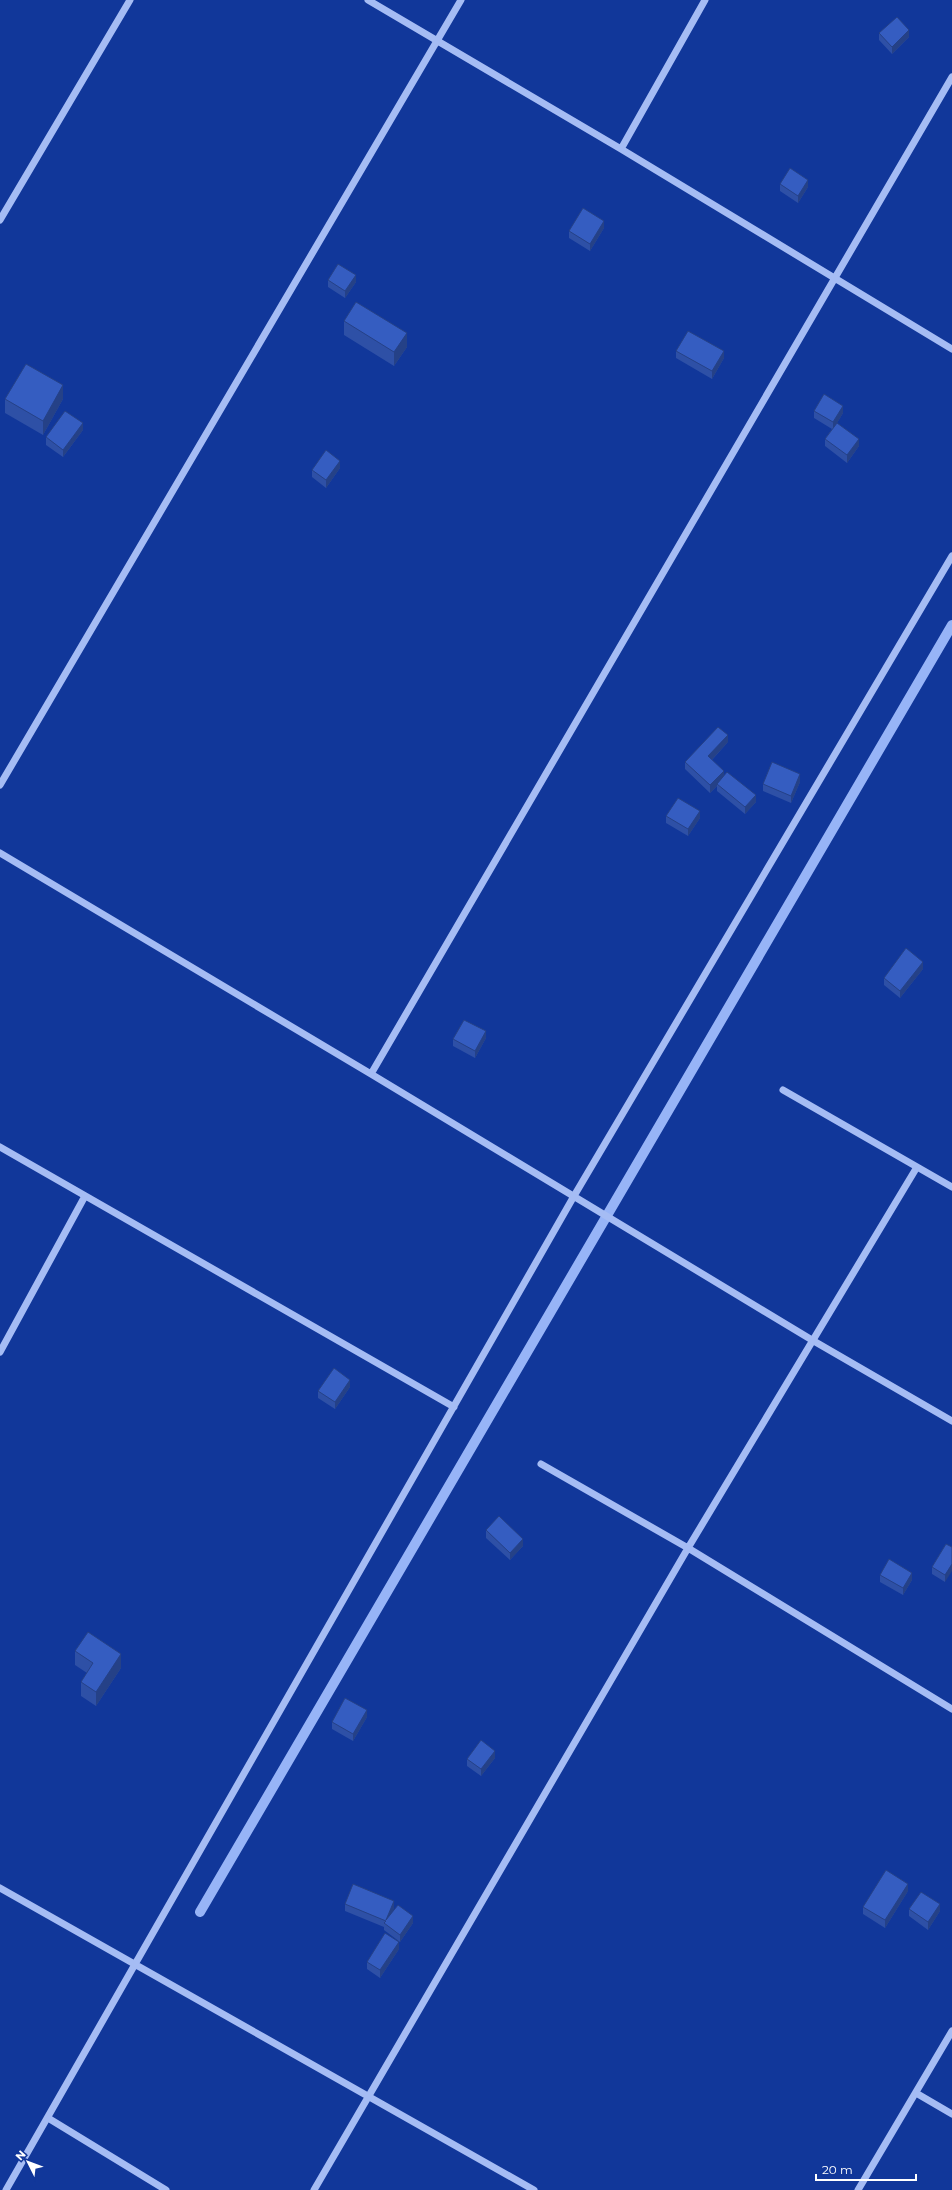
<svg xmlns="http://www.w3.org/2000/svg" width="952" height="2190" viewBox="0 0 952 2190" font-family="Montserrat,sans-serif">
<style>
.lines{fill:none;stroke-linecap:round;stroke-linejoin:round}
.stream{stroke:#97b4f7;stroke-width:10}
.minor{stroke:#a5bcf4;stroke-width:7}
.wall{fill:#2e50a6}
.shaded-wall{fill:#254187}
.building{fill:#355dc1;stroke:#254187}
</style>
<rect width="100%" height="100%" fill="#11379a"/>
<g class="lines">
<path class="stream" d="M200,1912L952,625"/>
<path class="minor" d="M368,0L621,149L952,349
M621,149L705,0
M0,220L130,0
M0,785L461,0
M0,853L371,1074L812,1340L952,1421
M371,1074L952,77
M783,1090L952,1187
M0,1147L454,1407
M0,1352L85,1196
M541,1464L688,1548L952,1709
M0,1888L534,2190
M916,2093L952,2114
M48,2118L166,2190
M6,2190L574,1196L952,556
M314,2190L688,1548L917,1167
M858,2190L952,2031"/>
</g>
<path class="wall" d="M879,33L909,37L892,54L879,40Z
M780,184L808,187L798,203L780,191Z
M604,228L590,251L569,238V231Z
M328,280L356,282L345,298L328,287Z
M344,321L407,347L394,366L344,335Z
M676,351L724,358L712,379L676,358Z
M5,399H63L43,435L5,413Z
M814,411L843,413L837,423L859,446L847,463L825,446V439L832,429L814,418Z
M83,430L63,457L46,445V437Z
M340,468L326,488L312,477V470Z
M728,742L712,760L724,775L756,802L745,814L717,791V786L710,793L685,769V762Z
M800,782L791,803L763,791V784Z
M666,816L700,818L688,836L666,823Z
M923,969L900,998L884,985V978Z
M486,1038L475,1058L453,1046V1039Z
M350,1387L335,1409L318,1398V1391Z
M486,1530L523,1546L510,1560L486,1538Z
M946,1544L945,1582L932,1574V1567Z
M880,1575L912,1580L903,1595L880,1582Z
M75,1651L121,1668L96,1706L81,1696V1682L87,1673L75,1665Z
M367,1717L353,1741L332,1729V1722Z
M495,1758L481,1776L467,1766V1759Z
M908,1891L885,1928L863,1914V1907Z
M345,1904L394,1908L392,1912L413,1923L400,1942L384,1930V1927L345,1911Z
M909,1909L940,1911L928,1930L909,1916Z
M399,1949L380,1978L367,1969V1962Z"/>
<path class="shaded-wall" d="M909,30V37L892,54V47Z
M808,180V187L798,203V196Z
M604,221V228L590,251V244Z
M356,275V282L345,298V291Z
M407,333V347L394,366V352Z
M724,351V358L712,379V371Z
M63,385V399L43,435V421Z
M843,406V413L833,430V422Z
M83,423V430L63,457V450Z
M859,439V446L847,463V455Z
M340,461V468L326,488V480Z
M728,735V742L708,764V756Z
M724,771V779L717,784V786L710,793V785Z
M800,774V782L791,803V796Z
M756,795V802L745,814V807Z
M700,811V818L688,836V829Z
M923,962V969L900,998V991Z
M486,1031V1038L475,1058V1051Z
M350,1380V1387L335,1409V1402Z
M523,1539V1546L510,1560V1553Z
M952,1564V1571L945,1582V1575Z
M912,1573V1580L903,1595V1588Z
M121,1654V1668L96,1706V1692Z
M367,1710V1717L353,1741V1734Z
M495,1751V1758L481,1776V1769Z
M908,1884V1891L885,1928V1920Z
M394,1901V1908L387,1925L386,1920Z
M940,1904V1911L928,1930V1922Z
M413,1916V1923L400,1942V1935Z
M399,1942V1949L380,1978V1970Z"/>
<path class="building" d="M897,17L909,30L892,47L879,33Z
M790,168L808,180L798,196L780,184Z
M583,208L604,221L590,244L569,231Z
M338,264L356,275L345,291L328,280Z
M356,302L407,333L394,352L344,321Z
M688,331L724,351L712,371L676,351Z
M26,364L63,385L43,421L5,399Z
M824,394L843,406L833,422L814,411Z
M65,411L83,423L63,450L46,437Z
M837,423L859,439L847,455L825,439Z
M326,450L340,461L326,480L312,470Z
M718,727L728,735L708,756L724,771L710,785L685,762Z
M772,762L800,774L791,796L763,784Z
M727,772L756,795L745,807L717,784Z
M678,798L700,811L688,829L666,816Z
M906,948L923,962L900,991L884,978Z
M464,1020L486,1031L475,1051L453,1039Z
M334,1368L350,1380L335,1402L318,1391Z
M499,1516L523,1539L510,1553L486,1530Z
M946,1544L952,1547V1564L945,1575L932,1567Z
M889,1559L912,1573L903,1588L880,1575Z
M88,1632L121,1654L96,1692L81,1682L93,1663L75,1651Z
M345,1698L367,1710L353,1734L332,1722Z
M481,1740L495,1751L481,1769L467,1759Z
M886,1870L908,1884L885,1920L863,1907Z
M353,1884L394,1901L386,1920L398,1905L413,1916L400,1935L384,1923L386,1921L345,1904Z
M921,1892L940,1904L928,1922L909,1909Z
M385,1933L399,1942L380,1970L367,1962Z"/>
<g transform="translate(28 2162) rotate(312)" stroke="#11379a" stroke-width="3" paint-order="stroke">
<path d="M0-3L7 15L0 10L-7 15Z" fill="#ffffff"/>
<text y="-6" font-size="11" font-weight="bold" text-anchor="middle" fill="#ffffff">N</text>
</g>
<path d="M816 2174v6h100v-6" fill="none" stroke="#ffffff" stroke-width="2"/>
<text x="822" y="2174" font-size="12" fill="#ffffff" stroke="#11379a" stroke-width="3" paint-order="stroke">20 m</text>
</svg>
